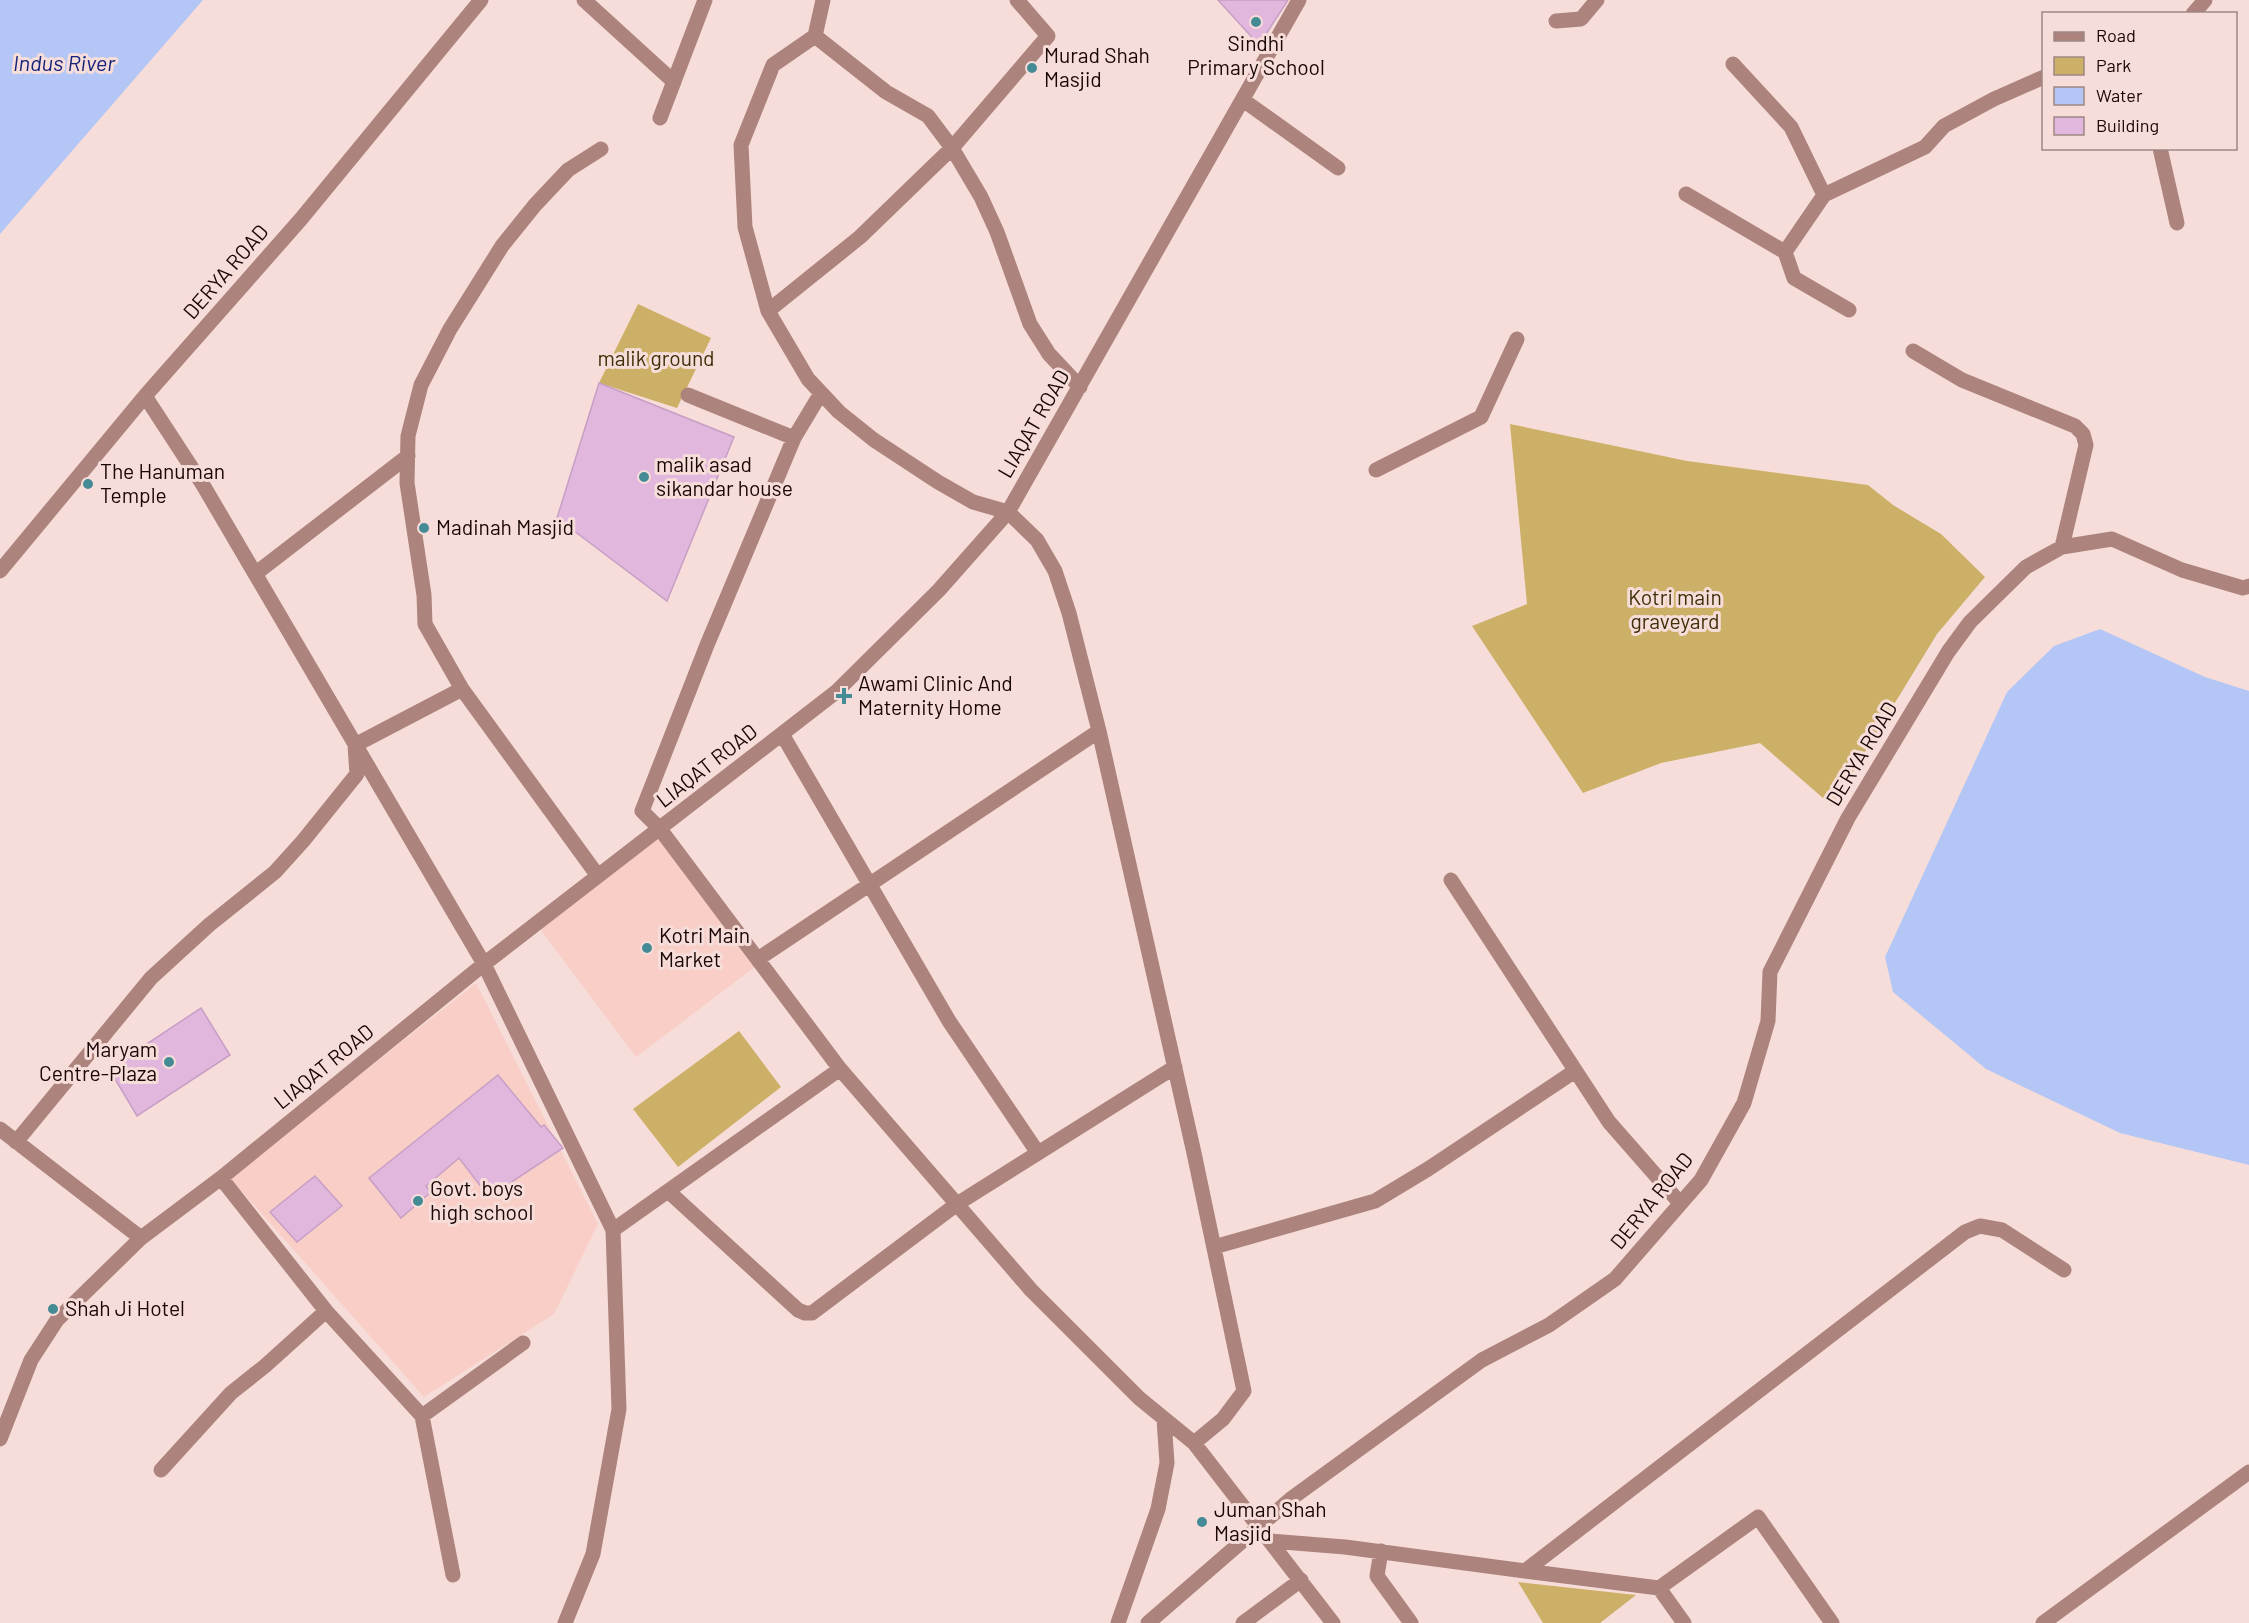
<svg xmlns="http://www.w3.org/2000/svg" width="2249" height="1623" viewBox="0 0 2249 1623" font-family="Barlow,sans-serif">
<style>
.built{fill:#f8cec7}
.green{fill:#cdb067}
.water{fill:#b4c6f5}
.building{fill:#e1b7de;stroke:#c79ec4;stroke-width:1.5}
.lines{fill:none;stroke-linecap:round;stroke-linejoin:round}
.minor{stroke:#ac837d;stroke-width:15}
.poi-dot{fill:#458b95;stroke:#f7ddd9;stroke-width:2}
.labels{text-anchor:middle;stroke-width:6;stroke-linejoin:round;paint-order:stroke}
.poi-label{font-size:21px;fill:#190605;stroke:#f7ddd9;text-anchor:start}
.street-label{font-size:21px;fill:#190605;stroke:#f7ddd9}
.park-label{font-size:21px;fill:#3e3009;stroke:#f7ddd9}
.water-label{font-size:22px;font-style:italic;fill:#162579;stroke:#f7ddd9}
</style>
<rect width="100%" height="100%" fill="#f7ddd9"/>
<path class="built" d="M658,837L755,967L636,1057L540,929Z
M476,983L598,1224L554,1314L424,1397L230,1178Z"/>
<path class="green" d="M638,304L711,338L677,408L599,383Z
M1510,424L1687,461L1868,485L1893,505L1941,534L1985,577L1937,634L1832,806L1760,743L1661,763L1583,793L1472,626L1527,604Z
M739,1031L781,1087L678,1167L633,1109Z
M1518,1582L1636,1595L1600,1623H1543Z"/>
<path class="water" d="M0,0H203L0,234Z
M2100,629L2205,677L2249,691V1165L2120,1133L1986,1069L1893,992L1885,957L2007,692L2054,646Z"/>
<path class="building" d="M1218,0H1288L1259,45Z
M599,383L734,437L667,601L557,518Z
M201,1008L230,1055L137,1116L109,1069Z
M498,1075L541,1127L544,1125L563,1148L489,1197L459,1158L426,1186L431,1192L401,1218L369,1178Z
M315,1176L342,1206L297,1242L270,1212Z"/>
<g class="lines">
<path class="minor" d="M584,0L674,82
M823,0L815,36L773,65L741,145L745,227L768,311L808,379L839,412L874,440L938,482L973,502L1008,512L1037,540L1055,571L1069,613L1099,731L1194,1153L1244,1391L1223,1419L1194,1443
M2193,14L2205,0
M1556,21L1581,19L1597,0
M815,36L886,92L928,116L952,148L981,197L997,232L1030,324L1049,354L1080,387
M1733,64L1791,127L1824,195
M1243,100L1338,168
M660,118L705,0
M2160,148L2177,223
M1686,194L1785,252L1794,278L1849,310
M1785,252L1824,195L1925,147L1944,126L1994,99L2044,77
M768,311L860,237L952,148L1048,36L1017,0
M1913,351L1962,380L2075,426L2083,434L2086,445L2062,547
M821,393L794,438L707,645L642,811L660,829L840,1069L1031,1290L1139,1398L1194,1443L1333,1623
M688,395L794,438
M145,396L203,485L484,964L613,1230L619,1409L593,1554L565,1623
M1376,470L1481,417L1517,339
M0,571L145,396L301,219L481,0
M255,574L408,456
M462,689L425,624L424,595L407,483L408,436L421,385L450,329L502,246L535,205L568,170L601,149
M782,734L949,1021L1038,1153
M1451,880L1609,1122L1680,1203
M758,959L1099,731
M0,1129L141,1238
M16,1142L151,978L209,925L275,872L303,841L357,774L355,745L462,689L598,876
M221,1178L326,1311L422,1416L453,1575
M668,1191L798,1310L805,1313H812L957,1204L1175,1067
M613,1230L840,1069
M1214,1247L1375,1201L1428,1169L1575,1071
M422,1416L523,1343
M0,1439L31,1360L57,1320L141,1238L221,1178L484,964L836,692L939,590L1008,512L1299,0
M161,1470L231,1393L265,1366L326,1311
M1270,1541L1345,1547L1525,1571L1965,1232L1980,1226L2002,1230L2064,1270
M1381,1551L1377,1576L1411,1623
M1525,1571L1659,1588L1758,1517L1832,1623
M1659,1588L1684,1623
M1118,1623L1158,1509L1167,1463L1164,1419
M1148,1623L1292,1498L1482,1360L1549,1325L1615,1279L1701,1180L1744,1103L1768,1021L1770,972L1848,818L1948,652L1970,622L2026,567L2062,547L2112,539L2182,570L2243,588L2249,586
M1243,1623L1301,1580
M2043,1623L2249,1472"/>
</g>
<g class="poi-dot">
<circle cx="1256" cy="22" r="6"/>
<circle cx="1032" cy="68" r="6"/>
<circle cx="644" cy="477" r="6"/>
<circle cx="88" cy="484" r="6"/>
<circle cx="424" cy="528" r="6"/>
<path d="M841 687h6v6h6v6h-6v6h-6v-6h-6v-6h6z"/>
<circle cx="647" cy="948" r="6"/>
<circle cx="169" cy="1062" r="6"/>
<circle cx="418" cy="1201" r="6"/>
<circle cx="53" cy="1309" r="6"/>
<circle cx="1202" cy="1522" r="6"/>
</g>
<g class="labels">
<g class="poi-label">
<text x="1256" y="51" text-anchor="middle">Sindhi<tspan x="1256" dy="24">Primary School</tspan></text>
<text x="1044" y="63">Murad Shah<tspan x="1044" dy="24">Masjid</tspan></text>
<text x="656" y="472">malik asad<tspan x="656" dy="24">sikandar house</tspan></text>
<text x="100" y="479">The Hanuman<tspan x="100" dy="24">Temple</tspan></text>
<text x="436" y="535">Madinah Masjid</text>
<text x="858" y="691">Awami Clinic And<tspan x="858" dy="24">Maternity Home</tspan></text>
<text x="659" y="943">Kotri Main<tspan x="659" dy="24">Market</tspan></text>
<text x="157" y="1057" text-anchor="end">Maryam<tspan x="157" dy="24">Centre-Plaza</tspan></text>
<text x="430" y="1196">Govt. boys<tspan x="430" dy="24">high school</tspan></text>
<text x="65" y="1316">Shah Ji Hotel</text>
<text x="1214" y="1517">Juman Shah<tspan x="1214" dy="24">Masjid</tspan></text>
</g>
<g class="street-label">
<text transform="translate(226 272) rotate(-49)" y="7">DERYA ROAD</text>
<text transform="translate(1034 424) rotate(-60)" y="7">LIAQAT ROAD</text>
<text transform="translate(1862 754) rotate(-59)" y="7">DERYA ROAD</text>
<text transform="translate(707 766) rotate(-38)" y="7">LIAQAT ROAD</text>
<text transform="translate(324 1067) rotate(-39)" y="7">LIAQAT ROAD</text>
<text transform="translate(1652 1201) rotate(-51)" y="7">DERYA ROAD</text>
</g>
<g class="park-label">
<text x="656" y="366">malik ground</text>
<text x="1675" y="605">Kotri main<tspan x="1675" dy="24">graveyard</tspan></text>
</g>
<g class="water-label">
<text x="64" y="71">Indus River</text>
</g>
</g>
<rect x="2042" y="12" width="195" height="138" fill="#f7ddd9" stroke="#9e8784" stroke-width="1.5"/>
<rect x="2054" y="32" width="30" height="9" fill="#ac837d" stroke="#9e8784" stroke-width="1.5"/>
<text x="2096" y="42" font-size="18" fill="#190605">Road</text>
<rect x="2054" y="57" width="30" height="18" fill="#cdb067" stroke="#9e8784" stroke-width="1.5"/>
<text x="2096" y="72" font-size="18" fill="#190605">Park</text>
<rect x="2054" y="87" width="30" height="18" fill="#b4c6f5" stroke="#9e8784" stroke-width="1.5"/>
<text x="2096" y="102" font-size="18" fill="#190605">Water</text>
<rect x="2054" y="117" width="30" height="18" fill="#e1b7de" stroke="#9e8784" stroke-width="1.5"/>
<text x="2096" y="132" font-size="18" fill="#190605">Building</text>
</svg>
